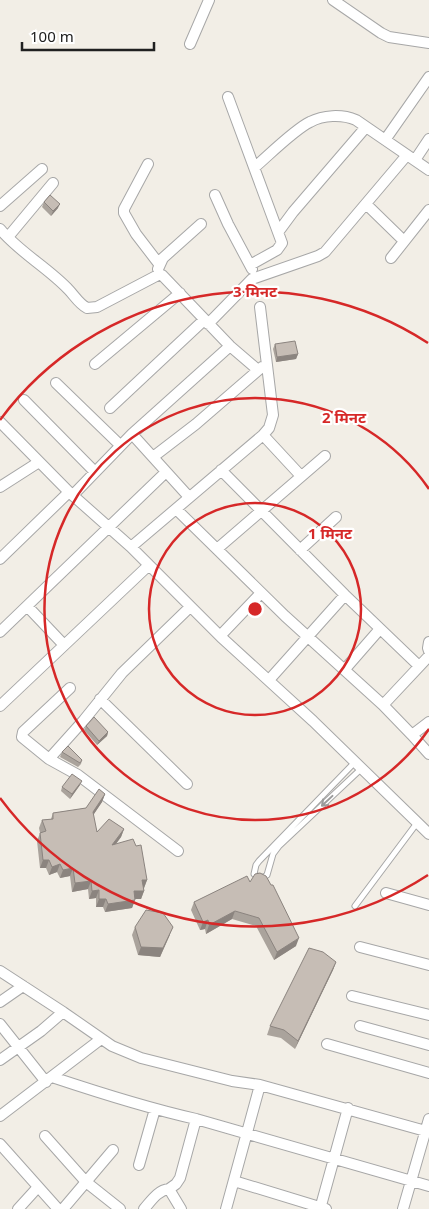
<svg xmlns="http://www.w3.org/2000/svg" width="429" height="1209" viewBox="0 0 429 1209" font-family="'Noto Sans','Noto Sans Devanagari',sans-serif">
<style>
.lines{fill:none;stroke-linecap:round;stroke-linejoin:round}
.service-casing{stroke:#a7a7a7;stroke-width:7}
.minor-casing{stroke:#a7a7a7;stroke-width:12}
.service{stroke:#fff;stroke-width:5}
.minor{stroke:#fff;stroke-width:10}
.wall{fill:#aaa39c}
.shaded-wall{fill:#8b847f}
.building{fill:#c6bdb5;stroke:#8b847f}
.oneway{stroke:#9b9b9b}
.ring{fill:none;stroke:#d62828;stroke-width:2.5}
.centre{fill:#d62828;stroke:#fff;stroke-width:2.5}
.ring-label{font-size:15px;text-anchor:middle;font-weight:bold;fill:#d62828;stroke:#fff;stroke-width:4.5;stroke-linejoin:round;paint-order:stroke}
</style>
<rect width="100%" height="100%" fill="#f2eee6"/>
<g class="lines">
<g class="service-casing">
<path id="service" d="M355,762L259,861L256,865L254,874C259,878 262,879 267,875L273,854L279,846L362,768
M355,906L417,823"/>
</g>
<g class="minor-casing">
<path id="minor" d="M333,0L381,33L389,37L429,43
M190,44L209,0
M228,97L282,243L277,250L250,265
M385,140L429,77
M415,160L429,139
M148,164L124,209V213L136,234L159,264
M255,167C269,155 295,129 310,122C323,115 342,114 356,120L429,170
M215,195L228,224L252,269
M366,204L404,241
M0,206L42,169
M0,229C19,252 47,267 68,289C74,295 79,304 87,308L97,307L158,275H162L230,346L258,370
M279,231L293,212L366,127
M8,237L53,183
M391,258L429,210
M158,269L163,258L201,224
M208,324L252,279L318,256L325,252L407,155
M95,364L180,293
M56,383L120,445
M24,400L95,472
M110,408L204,320
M0,422L69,492L131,547L221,637L313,721L429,834
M132,434L189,497
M263,435L301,476
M153,457L196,424L262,367
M221,470L345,595L419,666
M0,487L39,462
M73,495L132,434L230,346
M176,509L285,616L383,705L412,735
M131,547L263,435L269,428L273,415L260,307
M217,549L325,456
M300,550L336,517
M0,559L69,492
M27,606L64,645
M0,632L166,472
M220,636L261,593
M429,642L428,648L429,651
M345,669L379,630
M269,680L345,595
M100,699L187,784
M383,705L429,656
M0,706L149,565
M429,722L412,735L429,754
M49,759L22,737L23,732L70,688
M178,851L78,775L49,759L84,720L122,673L190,607
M386,893L429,905
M360,947L429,965
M0,971L63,1012
M352,996L429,1015
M0,1002L23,986
M0,1024L46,1082
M360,1026L429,1045
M327,1044L429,1073
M0,1060L41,1031L63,1012L112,1046L141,1058L232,1081L260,1085
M52,1077C100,1093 147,1108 196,1119L180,1178L176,1184L169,1189
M0,1116L101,1039
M196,1119L429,1186
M45,1136L86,1182L120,1209
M0,1144L58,1209
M139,1165L155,1109
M234,1181L326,1209
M18,1209L38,1187
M63,1209L113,1150
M144,1209C151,1201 158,1190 169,1189L181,1209
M226,1209L260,1085L429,1132
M320,1209L348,1108
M403,1209L429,1119"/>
</g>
<use href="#service" class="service"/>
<use href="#minor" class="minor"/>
</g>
<path class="wall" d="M44,202L58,208L51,216L42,207Z
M275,344L298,354L296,359L276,362L273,349Z
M86,726L108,732L107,736L97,745L84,730Z
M62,752L82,760L81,764L78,767L60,757Z
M80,785L70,799L61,791L62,787Z
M105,794L102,802L93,815L97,832L124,829L121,837L116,844L147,880L144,888V891L141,899H135L132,908L105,912L103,907H96V898L89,899L88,889L72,892L70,876L60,878L57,872L49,875L46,868H40L37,841L40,833L39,828L42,820L51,819L53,813L86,808Z
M250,882L296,946L274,960L256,926L232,919L206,934L205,929L200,930L191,910L194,902Z
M135,927L170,935L160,957L138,955L132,935Z
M336,962L333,970L295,1049L281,1038L267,1035L270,1026Z"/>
<path class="shaded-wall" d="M60,204L58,208L51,216L53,211Z
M298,354L296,359L276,362L277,357Z
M108,732L107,736L97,745L99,741Z
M82,781L80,785L70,799L72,794Z
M105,794L102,802L90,820L93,812Z
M124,829L121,837L109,853L112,845Z
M43,860H49L46,868H40Z
M60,864L57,872L49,875L52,867Z
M73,868L70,876L60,878L63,870Z
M142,880H147L144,888H139Z
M91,881L88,889L72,892L75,883Z
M99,890L96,898L89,899L92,891Z
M134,891H144L141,899H131Z
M99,899H106L103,907H96Z
M135,900L132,908L105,912L108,904Z
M235,911L232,919L206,934L209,925Z
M208,920L205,929L200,930L203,922Z
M173,927L160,957L138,955L141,947Z
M299,938L296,946L274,960L277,952Z
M336,962L333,970L295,1049L298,1041Z"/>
<path class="building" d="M50,195L60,204L53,211L44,202Z
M295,341L298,354L277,357L275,344Z
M94,717L108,732L99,741L86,726Z
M68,746L82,760L80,763L62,752Z
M72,774L82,781L72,794L62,787Z
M99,789L105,794L93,812L97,832L109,819L124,829L112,845L133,839L136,846L141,845L147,880H142L144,891H134L135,900L108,904L106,899H99V890L92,891L91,881L75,883L73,868L63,870L60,864L52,867L49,860H43L40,833L46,831L42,820L53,819V813L86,808Z
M260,873L266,876L271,885H273L299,938L277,952L259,918L235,911L209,925L208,920L203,922L194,902L247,876L250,882L255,874Z
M146,910L163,913L173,927L163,948L141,947L135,927Z
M309,948L323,952L336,962L298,1041L284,1030L270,1026Z"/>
<defs><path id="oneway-shaft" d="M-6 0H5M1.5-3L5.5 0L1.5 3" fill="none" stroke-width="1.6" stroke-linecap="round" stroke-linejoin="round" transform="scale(1.25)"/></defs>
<use class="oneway" href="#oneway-shaft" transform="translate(327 801) rotate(137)"/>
<g class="ring">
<circle cx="255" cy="609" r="106"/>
<path d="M429 729A211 211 0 1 1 429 489"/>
<path d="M428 875A317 317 0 0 1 0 798M0 420A317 317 0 0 1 428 343"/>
</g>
<circle cx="255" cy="609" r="8" class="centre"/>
<g class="ring-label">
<text x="255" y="297">3 मिनट</text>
<text x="344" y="423">2 मिनट</text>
<text x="330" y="539">1 मिनट</text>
</g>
<path d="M22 42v8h132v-8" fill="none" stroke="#202020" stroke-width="2.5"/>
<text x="30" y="42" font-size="15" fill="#202020" stroke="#ffffff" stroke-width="4" paint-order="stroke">100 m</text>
</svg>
